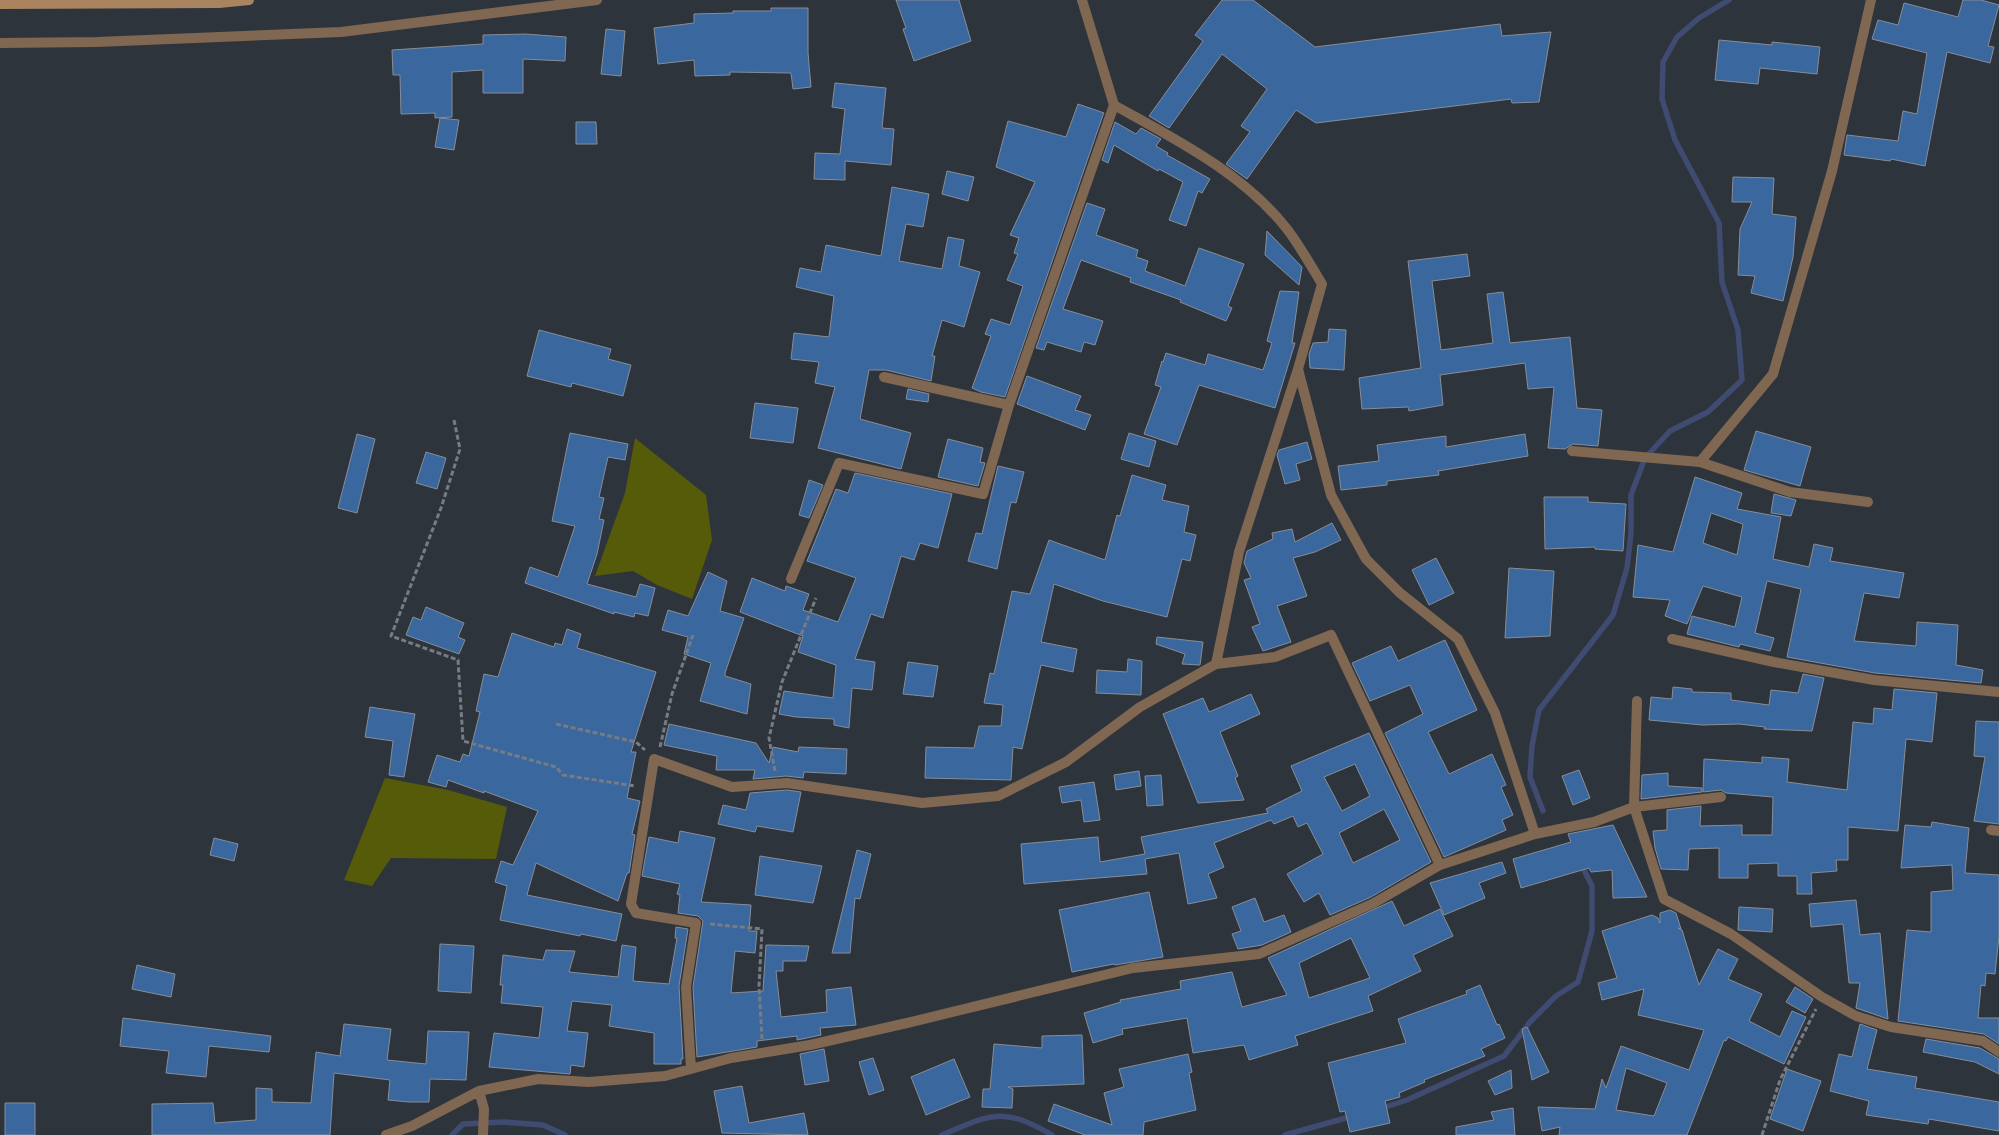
<svg xmlns="http://www.w3.org/2000/svg" width="1999" height="1135" viewBox="0 0 1999 1135" font-family="'Archivo Narrow',sans-serif">
<style>
.green{fill:#565b0a}
.lines{fill:none;stroke-linecap:round;stroke-linejoin:round}
.stream{stroke:#404b72;stroke-width:5.5}
.building{fill:#3a679e;stroke:#868d97;fill-rule:evenodd}
.path{stroke:#777c83;stroke-width:3;stroke-dasharray:5 2.5;stroke-linecap:butt}
.street{stroke:#806751;stroke-width:10}
.secondary{stroke:#aa835f;stroke-width:10}
</style>
<rect width="100%" height="100%" fill="#2e343c"/>
<path class="green" d="M635,438L706,495L712,540L692,599L657,585L633,571L595,576L625,493Z
M385,778L448,790L507,807L496,859L391,858L372,886L344,880Z"/>
<g class="lines">
<path class="stream" d="M1543,811L1530,777L1532,746L1539,710L1613,615L1627,568L1631,533V495L1645,458L1670,431L1708,412L1742,380L1738,330L1722,282L1719,223L1675,140L1662,99L1663,62L1677,37L1699,18L1729,0
M1379,1109L1407,1100L1504,1056L1530,1022L1556,996L1578,982L1592,931V886L1580,862
M452,1135L463,1124L503,1122L543,1125L565,1135
M942,1135C992,1114 1002,1106 1052,1135
M1285,1135L1353,1116"/>
</g>
<path class="building" d="M896,0H959L971,41L914,61L903,29L906,28Z
M1222,0H1253L1315,47L1500,24L1502,36L1551,32L1539,102L1512,103L1511,99L1316,123L1296,110L1247,179L1226,164L1250,132L1241,126L1267,89L1222,54L1169,128L1149,116L1203,41L1195,35Z
M1963,0H1981L1999,5L1988,46L1994,47L1990,63L1947,52L1925,166L1891,159L1890,161L1844,155L1847,135L1898,141L1903,111L1917,114L1927,53L1872,39L1878,20L1898,25L1904,3L1958,17Z
M771,8H808V53L811,87L793,89L791,73L730,72V75L695,76L694,60L658,64L654,28L694,23V14L733,13V11H771Z
M606,29L625,31L621,76L601,74Z
M525,34L566,37L565,61L523,59V93H483V70L452,72V117L435,118V113L401,114L400,75H393L392,50L483,44V35Z
M1719,40L1772,45V42L1820,47L1817,74L1760,68L1758,84L1715,80Z
M835,83L886,88L882,128L894,129L891,165L845,161V180L814,179L815,153L840,154L845,109L832,107Z
M1078,104L1104,113L1103,115L1005,397L981,392L972,388L991,336L985,334L991,319L1010,325L1023,286L1007,280L1018,254L1014,253L1019,238L1010,235L1035,182L996,167L1008,121L1066,137Z
M440,118L459,120L454,150L435,147Z
M576,122H596L597,144H576Z
M1115,122L1136,134L1141,128L1161,139L1156,146L1168,153L1167,155L1210,179L1202,193L1198,191L1186,226L1169,220L1183,182L1159,169L1158,171L1114,145L1108,163L1102,160Z
M947,171L974,177L968,201L942,194Z
M1733,177L1774,178L1772,214L1796,217L1793,257L1783,301L1751,293L1755,276L1738,275L1740,229L1752,202H1732Z
M892,187L929,194L923,227L906,224L899,261L942,269L948,237L964,240L959,266L980,272L964,327L942,320L932,356H935L931,381L886,370H869L860,419L911,433L901,469L818,448L835,387L815,383L819,362L791,359L794,333L829,337L834,296L796,287L800,268L821,272L826,245L881,256Z
M1087,203L1105,209L1096,235L1138,250L1136,257L1148,261L1145,271L1185,286L1199,248L1244,264L1228,306L1232,308L1226,321L1180,302L1181,300L1130,282L1131,278L1081,260L1063,309L1103,321L1095,345L1084,342L1081,352L1047,342L1044,350L1036,348Z
M1267,231L1302,267L1299,285L1265,255Z
M1467,254L1470,276L1432,281L1441,350L1493,343L1487,294L1503,292L1510,343L1570,337L1577,408L1602,410L1598,446L1573,444L1565,449L1548,448L1554,387L1528,389L1525,363L1440,375L1443,405L1409,411L1408,407L1362,409L1359,378L1421,368L1408,261Z
M1280,291L1299,292L1292,343H1295L1275,408L1199,385L1177,445L1144,434L1161,387L1155,385L1162,361L1163,362L1166,353L1205,365L1208,354L1263,370L1272,343L1267,341Z
M1329,329L1346,330L1344,370L1310,368L1309,354L1313,343L1328,342Z
M539,330L611,349L608,359L631,365L623,396L572,383L571,387L527,376Z
M1027,376L1081,396L1075,410L1091,415L1085,430L1017,404Z
M908,389L929,394L928,402L906,399Z
M755,403L798,408L793,443L750,438Z
M1756,431L1811,447L1800,486L1744,470Z
M570,433L628,444L625,460L608,457L599,497L604,498L599,519L604,520L597,554L587,584L636,597L640,584L655,588L648,616L635,613L634,617L614,612V614L525,583L530,567L558,577L575,526L552,521Z
M1129,433L1156,441L1149,467L1121,459Z
M357,434L375,439L357,513L338,508Z
M1525,434L1528,456L1438,471L1439,475L1387,481V485L1341,490L1338,466L1379,461L1377,445L1446,436V447Z
M948,439L983,448L980,462L985,463L978,486L938,477Z
M1307,442L1312,459L1296,464L1300,480L1285,484L1277,455L1279,450Z
M426,452L446,458L437,489L416,483Z
M998,466L1024,472L1016,503L1011,502L997,569L968,561L976,533L982,534Z
M855,473L952,494L938,548L920,543L914,560L901,556L883,618L871,614L855,659L875,662L872,690L852,688L849,728L834,725V719L796,717L779,714L784,691L833,698L836,665L798,652L803,636L740,612L752,578L785,591L786,586L809,594L803,610L838,622L856,578L807,561L836,489L848,493Z
M1132,475L1166,485L1162,500L1189,506L1184,532L1196,535L1190,561L1182,559L1167,617L1103,601L1054,584L1041,642L1077,649L1073,672L1041,665L1022,749L1013,747L1011,780L925,778L926,747L974,748L979,726H1001L1003,705L984,703L990,673L994,674L1012,591L1030,594L1049,540L1105,560L1117,515L1120,516Z
M1695,477L1742,493L1737,509L1781,517L1773,559L1809,567L1814,544L1833,548L1830,561L1904,573L1899,598L1864,593L1854,641L1916,646L1917,622L1958,625L1956,665L1983,670L1981,683L1875,673L1787,657L1801,589L1767,581L1755,633L1774,638L1770,651L1740,644L1739,647L1687,634L1692,616L1735,627L1742,597L1703,586L1687,624L1665,616L1670,600L1633,597L1638,545L1673,552ZM1711,513L1743,524L1737,555L1703,543Z
M809,480L823,485L809,518L799,515Z
M1774,494L1796,500L1791,516L1771,513Z
M1544,497H1588V502L1626,504L1623,551L1595,549V547L1545,549Z
M1332,523L1341,540L1315,552L1293,558L1307,596L1277,606L1291,642L1263,651L1252,627L1260,624L1244,580L1251,578L1244,563L1247,551L1273,539L1272,533L1292,529L1295,542Z
M1436,558L1454,593L1429,605L1412,570Z
M1509,568L1554,571L1550,636L1505,638Z
M708,572L727,581L720,611L744,618L725,673V676L751,684L747,714L700,701L711,663L684,654L688,637L662,630L668,610L688,616Z
M426,607L464,623L458,637L465,640L459,654L406,635L413,617L421,620Z
M567,629L581,634L577,648L656,672L631,752H636L627,798L640,801L632,834L635,835L629,873H627L618,901L536,863L527,895L622,914L616,941L581,934L580,936L500,920L507,886L495,882L501,861L513,865L538,811L484,791V793L448,780L446,787L428,782L437,755L460,762L463,754L469,756L480,712L476,711L484,674L498,677L512,633L554,647L555,643L562,645Z
M1157,637L1203,642L1200,665L1182,664L1185,654L1156,644Z
M1445,640L1477,710L1428,732L1449,774L1492,754L1506,785L1501,787L1513,815L1502,820L1506,830L1444,857L1385,733L1423,714L1410,685L1370,701L1352,663L1391,646L1398,661Z
M1128,659L1142,661L1141,695L1096,693L1097,670L1127,672Z
M908,662L938,666L933,697L903,694Z
M1803,674L1824,678L1812,731L1764,729L1765,727L1739,724L1702,725L1649,720L1651,697L1672,699L1673,687L1692,689V692L1731,693V700L1769,705L1771,690L1798,693Z
M1894,689L1937,693L1932,742L1906,739L1898,831L1848,827V860H1836L1837,871L1811,873L1812,894H1797V876H1778V863L1748,864V878H1719V848L1689,849L1688,870L1661,869L1655,848L1653,831L1667,830V810L1701,806L1700,826L1742,825V835H1772L1773,797L1726,793L1721,790L1703,792L1704,759L1762,763V757L1789,759L1787,782L1847,790L1853,722L1873,724L1874,708L1892,710Z
M1251,694L1260,714L1220,732L1238,776L1235,778L1244,800L1198,803L1163,714L1203,698L1209,712Z
M370,707L415,714L404,777L389,775L393,741L365,737Z
M1976,721L1999,722V824L1974,821L1985,757L1974,756Z
M669,724L756,743L769,763L773,747L798,752L799,747L847,749L846,774L804,772L803,778L786,776L753,779L755,770H716L717,756L664,745Z
M1369,733L1431,862L1371,897L1330,915L1319,893L1304,902L1287,874L1323,854L1307,823L1298,827L1293,816L1274,824L1271,820L1214,843L1224,867L1208,874L1217,898L1188,904L1179,853L1145,859L1147,874L1024,884L1021,844L1098,837L1100,862L1145,854L1141,837L1268,813L1266,809L1302,791L1291,766ZM1355,764L1370,796L1342,811L1324,777ZM1384,809L1400,840L1353,863L1339,833Z
M1579,770L1590,798L1573,805L1562,776Z
M1139,771L1141,786L1116,790L1114,775Z
M1668,773V786L1702,788V792L1641,799L1642,775Z
M1161,775L1163,805L1147,806L1145,776Z
M1094,782L1100,820L1084,822L1081,800L1062,803L1059,787Z
M787,790L801,792L793,832L757,826L755,832L718,824L723,805L746,810L750,793Z
M1932,822L1969,828L1965,873L1999,875V936L1995,974L1986,973L1985,986L1981,985L1978,1018H1999V1044L1984,1034L1898,1021L1907,930L1931,932V892L1953,890L1952,865L1901,868L1905,825L1931,827Z
M1613,825L1647,897L1613,898L1612,870L1591,872L1589,868L1521,888L1513,859L1571,842L1568,834Z
M680,831L715,838L701,902L751,905L749,931H757L755,953L735,951L731,993L763,991L766,945L809,946L806,961H783V971H776L781,1017L827,1012L826,990L851,987L856,1025L820,1028L821,1035L797,1040V1036L757,1041V1047L697,1057L693,987L703,921L698,916L678,913L680,895L677,894L680,884L642,876L649,837L678,843Z
M214,838L238,844L234,861L210,855Z
M857,850L871,854L860,899L855,898L850,953H832Z
M760,856L822,866L813,903L755,895Z
M1502,862L1506,873L1479,883L1485,898L1444,915L1430,883Z
M1149,892L1163,957L1115,965L1114,964L1072,972L1059,910Z
M1255,898L1264,922L1284,915L1291,932L1262,945L1238,949L1232,934L1241,931L1232,907Z
M1856,900L1860,935L1880,933L1888,1019L1856,1008L1860,983H1849L1843,924L1811,927L1809,904Z
M1392,901L1404,926L1440,909L1453,936L1413,955L1421,971L1368,996L1373,1011L1295,1036L1298,1045L1249,1060L1244,1045L1193,1053L1187,1018L1122,1029L1123,1034L1093,1043L1084,1013L1121,1002L1120,1000L1181,989L1180,981L1232,972L1242,1007L1287,995L1268,958ZM1351,938L1370,978L1309,998L1299,963Z
M1739,907L1773,909L1772,932L1738,930Z
M1670,910L1676,913L1681,929L1678,928L1682,930L1699,985L1718,949L1738,959L1728,979L1762,994L1749,1021L1780,1037L1792,1011L1806,1017L1784,1064L1728,1037L1726,1041L1724,1040L1687,1135H1559L1560,1127L1542,1131L1538,1107L1595,1109L1602,1079L1606,1088L1621,1046L1689,1070L1704,1030L1638,1015L1644,989L1602,1000L1598,983L1617,978L1602,931L1652,915L1658,918L1660,923V913ZM1626,1068L1667,1083L1654,1116L1616,1110Z
M676,927L688,929L679,986L683,1059H681V1064H654V1033L609,1026L612,1005L572,1001L567,1031L588,1033L584,1067L571,1065L570,1074L489,1067L494,1033L539,1038L543,1007L501,1003L503,985H500L503,955L543,960L546,950L575,951L569,972L618,977L622,945L636,947L633,981L669,984L677,938H675Z
M440,944L474,946L471,993L438,991Z
M137,965L175,974L171,997L132,989Z
M1480,985L1497,1025L1499,1024L1505,1038L1481,1049L1485,1056L1424,1080L1425,1082L1399,1093L1400,1097L1385,1101L1390,1123L1350,1132L1345,1111L1340,1112L1328,1063L1406,1043L1398,1019L1467,994L1466,991Z
M1795,987L1813,999L1805,1013L1786,1002Z
M123,1018L271,1036L269,1052L209,1046L206,1077L166,1073L169,1051L120,1046Z
M344,1024L391,1029L387,1060L426,1064L428,1031L469,1032L466,1080L430,1079L429,1102H409L388,1100L390,1080L334,1073L330,1135H152V1104L213,1103L215,1123L256,1120V1088L272,1089V1102L311,1103L316,1052L340,1056Z
M1860,1024L1877,1030L1867,1069L1917,1077L1915,1088L1999,1102V1131L1929,1119L1928,1124L1866,1115L1869,1101L1830,1091L1839,1054L1852,1057Z
M1527,1027L1549,1072L1532,1080L1522,1029Z
M1082,1035L1084,1084L1008,1087L1013,1089L1012,1108L982,1107L983,1089H990L994,1044L1042,1048V1036Z
M1926,1039L1980,1048L1999,1059V1074L1975,1062L1923,1052Z
M824,1049L829,1081L805,1085L800,1054Z
M1188,1054L1192,1072L1189,1073L1196,1110L1144,1122L1143,1135H1085L1048,1121L1054,1104L1112,1125L1104,1093L1124,1087L1119,1069Z
M873,1058L884,1090L869,1095L859,1062Z
M954,1059L970,1097L926,1115L911,1077Z
M1787,1069L1821,1081L1803,1131L1770,1119Z
M1511,1070L1512,1088L1495,1095L1488,1081Z
M742,1086L749,1123L804,1113L808,1135L722,1133L714,1091Z
M5,1103H35V1135H5Z
M1513,1108L1515,1135H1456V1127L1494,1120L1491,1112Z"/>
<g class="lines">
<path class="path" d="M454,420L460,449L441,508L391,636L458,660L463,741L556,767L563,775L635,786
M556,724L636,742L645,750
M660,747L672,694L693,635
M775,771L769,738L782,682L816,598
M710,924L762,929L759,986L762,1039
M1762,1135L1780,1080L1816,1009"/>
<path class="street" d="M1082,0L1114,105C1175,139 1243,173 1287,229C1300,246 1311,266 1322,284L1298,369L1331,495L1366,559L1400,593L1458,639L1495,713L1535,834
M0,43L97,42L341,32L597,0
M884,377L1009,405
M1572,451L1700,462L1790,492L1868,502
M1700,462L1773,374L1832,171L1871,0
M791,579L839,463L983,494L1009,405L1114,105
M1672,639L1774,662L1874,680L1999,692
M1216,664L1275,657L1331,635L1440,865
M1637,701L1634,807L1664,899L1731,934L1822,997L1856,1016L1891,1027L1983,1041L1999,1052
M1991,830L1999,831
M691,1069L686,987L696,923L636,913L631,904L654,759L732,787L787,783L922,803L998,796L1066,762L1140,707L1216,664L1239,552L1298,369
M479,1091L484,1109L483,1135
M386,1135L412,1126L479,1091L538,1079L589,1082L665,1076L731,1058L810,1045L907,1023L1133,968L1259,954L1374,903L1440,865L1535,834L1594,822L1634,807L1721,797"/>
<path class="secondary" d="M0,4L219,3L249,0"/>
</g>
</svg>
